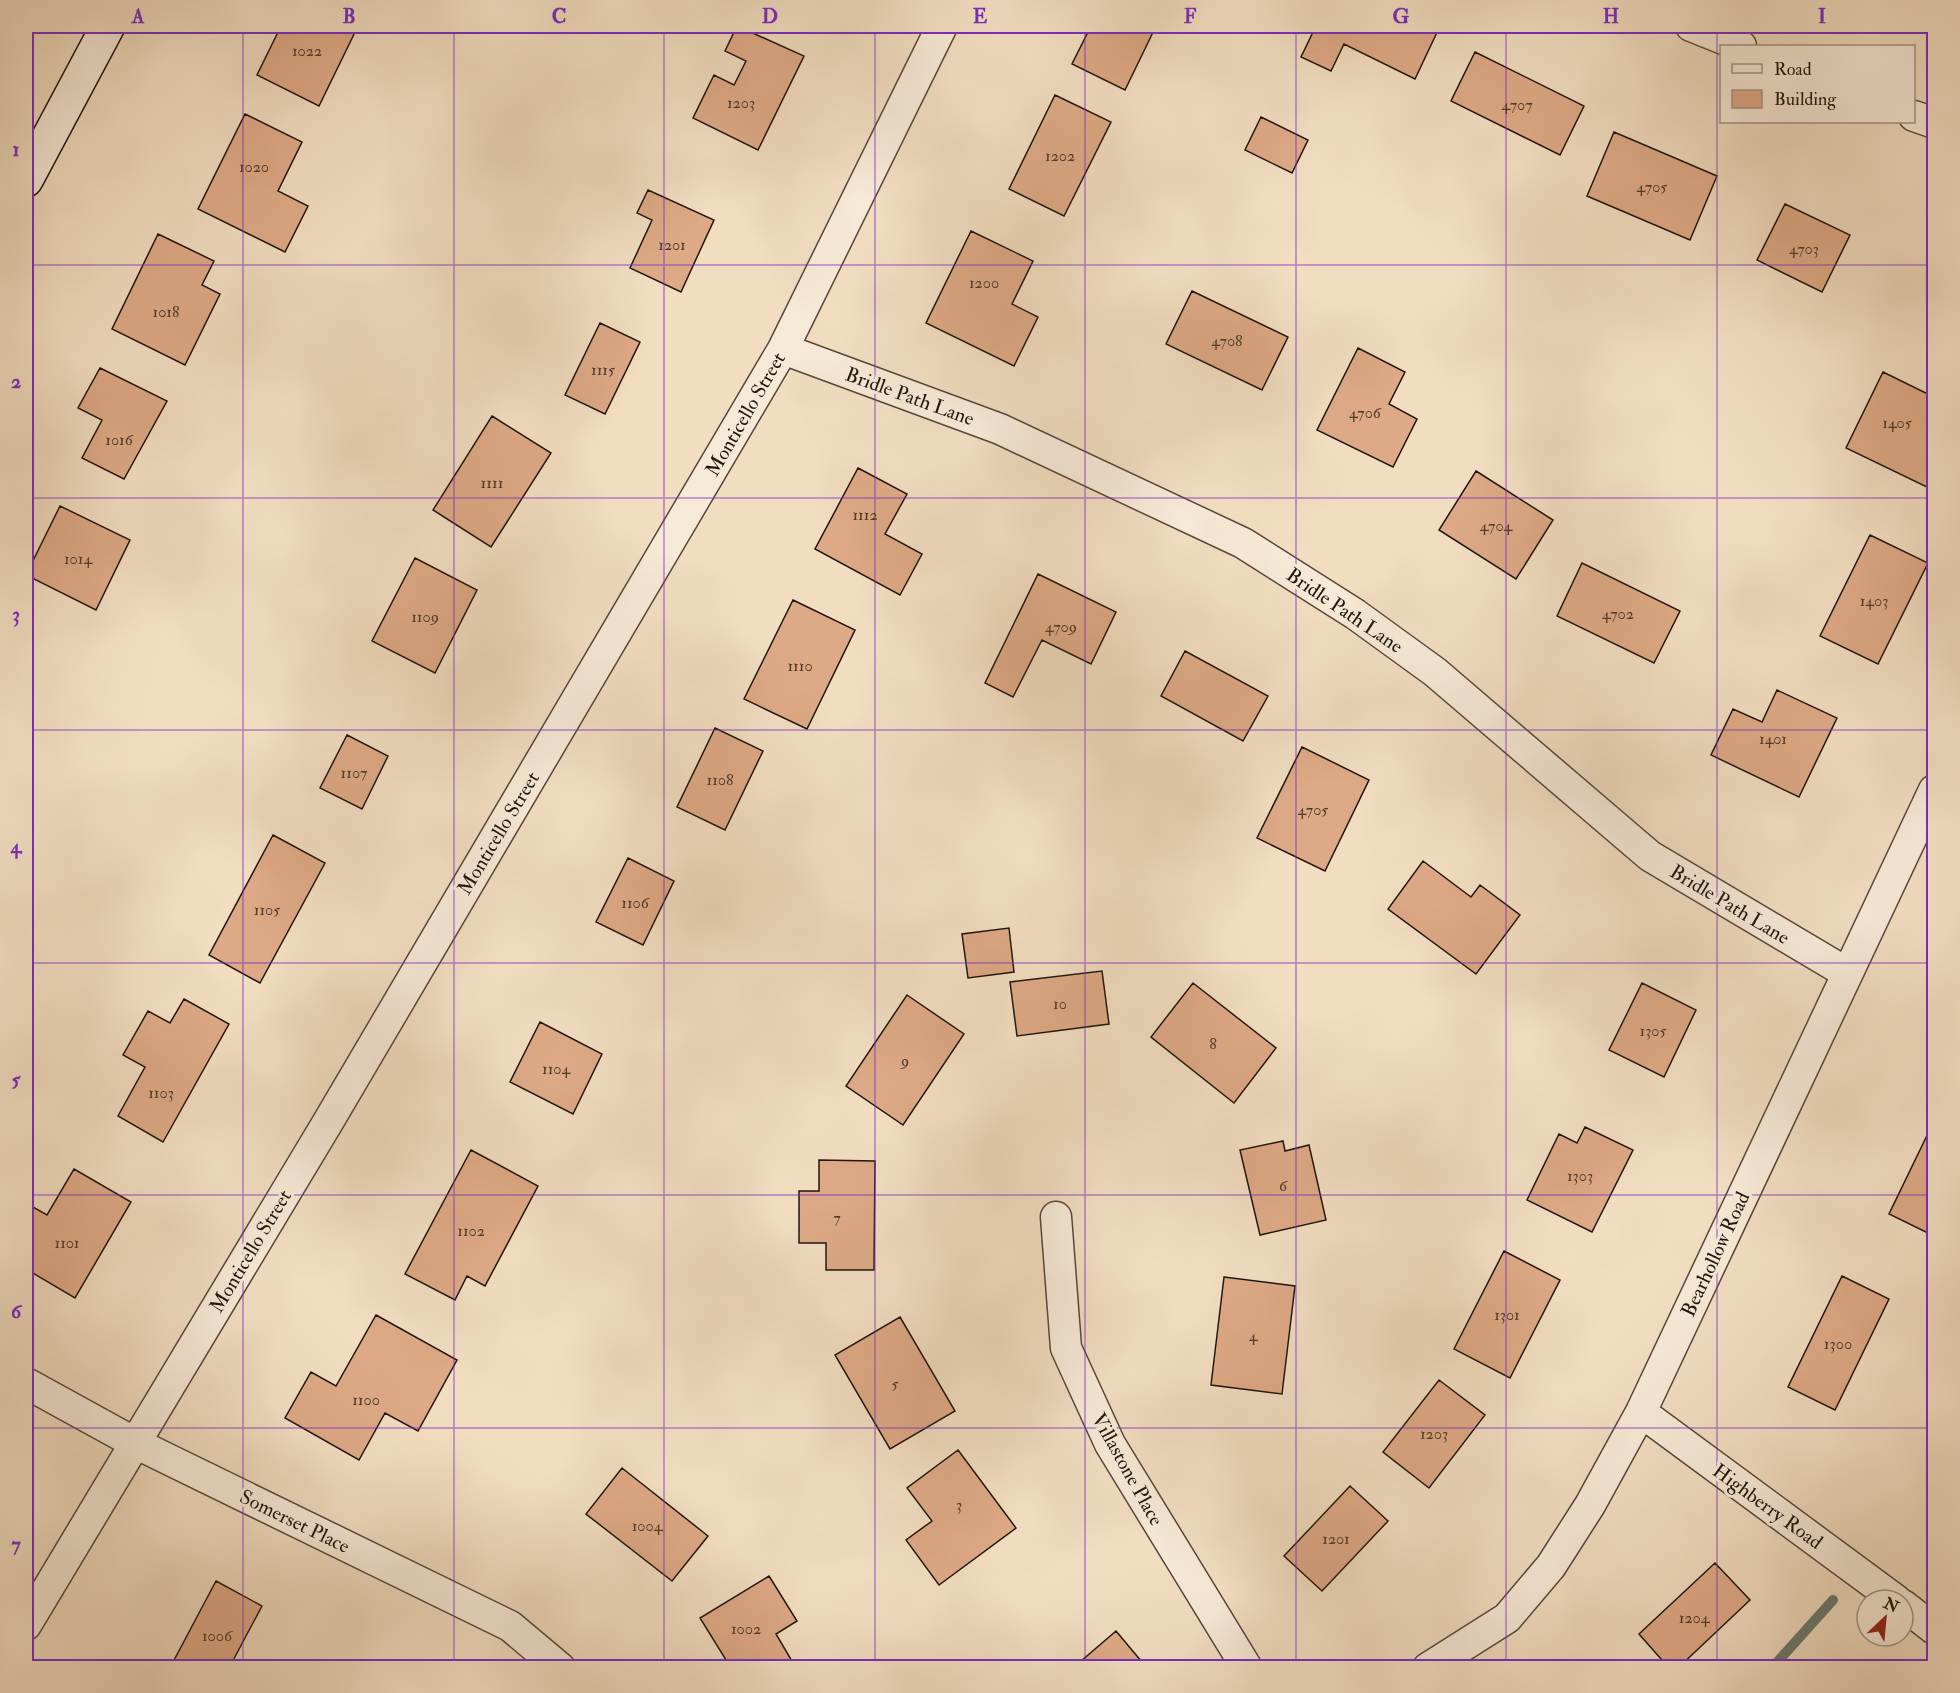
<svg xmlns="http://www.w3.org/2000/svg" width="1960" height="1693" viewBox="0 0 1960 1693" font-family="'IM FELL Double Pica',serif">
<style>
.lines{fill:none;stroke-linecap:round;stroke-linejoin:round}
.stream{stroke:#6a7a6f;stroke-width:10}
.building{fill:#dea986;stroke:#1f160e;stroke-width:1.5}
.street-casing{stroke:#54483b;stroke-width:33}
.secondary-casing{stroke:#1f160e;stroke-width:36}
.street{stroke:#f7e9d7;stroke-width:30}
.secondary{stroke:#f7e9d7;stroke-width:33}
.grid{fill:none;stroke:#7b2cbf;stroke-width:1.5;stroke-opacity:0.55}
.labels{text-anchor:middle;stroke-width:6;stroke-linejoin:round;paint-order:stroke}
.number-label{font-size:16px;fill:#4f3b2c}
.street-label{font-size:20px;fill:#1f160e;stroke:#f7e9d7}
.neatline{fill:none;stroke:#7b2cbf;stroke-width:2}
.grid-label{font-size:20px;text-anchor:middle;font-weight:bold;fill:#7b2cbf}
</style>
<rect width="100%" height="100%" fill="#f2ddc1"/>
<filter id="stains"><feTurbulence type="fractalNoise" baseFrequency=".00333" numOctaves="4"/><feColorMatrix values="0 0 0 0 .2 0 0 0 0 .09 0 0 0 0 .02 0 0 0 .5 -.17"/></filter>
<radialGradient id="worn" r=".72"><stop offset=".6" stop-color="#630" stop-opacity="0"/><stop offset="1" stop-color="#630" stop-opacity=".3"/></radialGradient>
<g class="lines">
<path class="stream" d="M1932,1473L1934,1471
M1772,1668L1833,1600"/>
</g>
<path class="building" d="M281,26H358L319,106L257,75Z
M737,26L804,56L758,150L693,118L714,75L734,85L746,61L725,51Z
M1091,26H1156L1125,90L1072,64Z
M1316,26H1440L1415,79L1344,44L1331,71L1301,57Z
M1475,52L1584,106L1560,155L1451,101Z
M1055,95L1111,122L1064,216L1009,189Z
M245,114L302,142L278,191L308,206L285,252L198,209Z
M1261,117L1308,140L1292,173L1245,150Z
M1614,132L1717,176L1690,240L1587,196Z
M648,190L714,220L681,292L630,268L652,220L637,213Z
M1785,204L1850,235L1822,292L1757,260Z
M971,231L1033,261L1012,304L1038,317L1014,366L926,323Z
M158,234L214,261L202,285L220,294L185,365L112,329Z
M1192,291L1288,337L1262,390L1166,344Z
M600,323L640,342L605,414L565,395Z
M1358,348L1405,372L1389,404L1417,419L1393,467L1317,430Z
M100,368L167,401L124,479L82,458L102,420L78,408Z
M1883,372L1934,397V482L1931,489L1846,448Z
M492,416L551,453L491,547L433,510Z
M858,468L907,494L885,534L922,554L900,595L815,549Z
M1476,471L1553,520L1516,579L1439,530Z
M60,506L130,540L96,610L26,575Z
M1870,535L1928,563L1878,664L1820,636Z
M415,558L477,590L435,673L372,641Z
M1582,563L1680,611L1654,663L1557,616Z
M1038,574L1116,612L1091,664L1042,640L1013,697L985,683Z
M793,600L855,630L807,729L744,699Z
M1185,651L1268,696L1243,741L1161,696Z
M1777,690L1837,718L1799,797L1711,755L1733,709L1762,722Z
M715,728L763,751L725,830L677,807Z
M347,735L388,756L362,809L320,788Z
M1302,747L1369,780L1325,871L1257,838Z
M273,835L325,863L260,983L209,955Z
M628,858L674,881L643,945L596,922Z
M1423,861L1471,897L1480,885L1520,915L1476,974L1388,909Z
M1009,928L1014,972L968,978L962,934Z
M1102,971L1109,1024L1017,1036L1010,982Z
M1193,983L1276,1048L1234,1103L1151,1037Z
M1642,983L1696,1010L1664,1077L1609,1050Z
M907,995L964,1034L903,1125L846,1086Z
M184,999L229,1024L163,1142L118,1116L145,1067L123,1055L148,1011L170,1023Z
M540,1022L602,1054L573,1114L510,1082Z
M1934,1121V1236L1889,1214Z
M1585,1127L1633,1150L1592,1232L1527,1200L1559,1134L1577,1143Z
M1283,1141L1285,1151L1309,1145L1326,1220L1260,1235L1240,1150Z
M471,1150L538,1186L485,1286L467,1276L455,1300L405,1274Z
M819,1160L875,1161L874,1270H826V1243H799V1191H819Z
M74,1169L131,1202L75,1298L26,1269V1203L47,1215Z
M1504,1251L1560,1280L1510,1378L1454,1349Z
M1842,1276L1889,1299L1835,1410L1788,1387Z
M1224,1277L1295,1286L1282,1394L1211,1385Z
M376,1315L457,1360L418,1431L385,1413L359,1460L285,1418L311,1372L336,1386Z
M900,1317L955,1411L890,1449L835,1355Z
M1439,1380L1485,1415L1429,1488L1383,1452Z
M958,1450L1016,1528L939,1585L906,1540L932,1521L907,1488Z
M622,1468L708,1536L672,1581L586,1514Z
M1350,1486L1388,1521L1322,1591L1284,1556Z
M1715,1563L1750,1600L1678,1668H1669L1639,1634Z
M769,1576L797,1621L776,1634L796,1668H731L700,1618Z
M216,1581L262,1606L229,1668H178L172,1664Z
M1116,1631L1147,1668H1073Z"/>
<g class="lines">
<g class="street-casing">
<path id="street" d="M1691,26L1741,46
M1914,116L1934,123
M783,349L1000,429L1243,543L1355,614L1435,672L1650,856L1847,973
M1056,1217L1066,1348L1110,1444L1247,1668
M26,1383L135,1443L510,1626L560,1668
M1641,1412L1896,1600
M1903,1605L1934,1629
M26,1625L328,1122L783,349L942,26
M1428,1668L1507,1618L1551,1566L1590,1505L1641,1412L1934,790"/>
</g>
<g class="secondary-casing">
<path id="secondary" d="M26,180L108,26"/>
</g>
<use href="#street" class="street"/>
<use href="#secondary" class="secondary"/>
</g>
<path class="grid" d="M243,26V1668M454,26V1668M664,26V1668M875,26V1668M1085,26V1668M1296,26V1668M1506,26V1668M1717,26V1668M26,265H1934M26,498H1934M26,730H1934M26,963H1934M26,1195H1934M26,1428H1934"/>
<g class="labels">
<g class="number-label">
<text x="307" y="56">1022</text>
<text x="741" y="108">1203</text>
<text x="1517" y="110">4707</text>
<text x="1060" y="161">1202</text>
<text x="254" y="172">1020</text>
<text x="1652" y="192">4705</text>
<text x="672" y="250">1201</text>
<text x="1804" y="254">4703</text>
<text x="984" y="288">1200</text>
<text x="166" y="317">1018</text>
<text x="1227" y="346">4708</text>
<text x="603" y="375">1115</text>
<text x="1365" y="418">4706</text>
<text x="1897" y="428">1405</text>
<text x="119" y="445">1016</text>
<text x="492" y="488">1111</text>
<text x="865" y="520">1112</text>
<text x="1496" y="531">4704</text>
<text x="78" y="564">1014</text>
<text x="1874" y="606">1403</text>
<text x="1618" y="619">4702</text>
<text x="425" y="622">1109</text>
<text x="1061" y="632">4709</text>
<text x="800" y="671">1110</text>
<text x="1773" y="744">1401</text>
<text x="354" y="778">1107</text>
<text x="720" y="785">1108</text>
<text x="1313" y="815">4705</text>
<text x="635" y="908">1106</text>
<text x="267" y="915">1105</text>
<text x="1060" y="1009">10</text>
<text x="1653" y="1036">1305</text>
<text x="1213" y="1049">8</text>
<text x="905" y="1066">9</text>
<text x="556" y="1074">1104</text>
<text x="161" y="1098">1103</text>
<text x="1580" y="1181">1303</text>
<text x="1283" y="1191">6</text>
<text x="837" y="1223">7</text>
<text x="471" y="1236">1102</text>
<text x="67" y="1248">1101</text>
<text x="1507" y="1320">1301</text>
<text x="1253" y="1341">4</text>
<text x="1838" y="1349">1300</text>
<text x="895" y="1389">5</text>
<text x="366" y="1405">1100</text>
<text x="1434" y="1439">1203</text>
<text x="959" y="1510">3</text>
<text x="647" y="1531">1004</text>
<text x="1336" y="1544">1201</text>
<text x="1694" y="1623">1204</text>
<text x="746" y="1634">1002</text>
<text x="217" y="1641">1006</text>
</g>
<g class="street-label">
<text transform="translate(910 396) rotate(20)" y="7">Bridle Path Lane</text>
<text transform="translate(745 414) rotate(-60)" y="7">Monticello Street</text>
<text transform="translate(1345 610) rotate(34)" y="7">Bridle Path Lane</text>
<text transform="translate(498 833) rotate(-59)" y="7">Monticello Street</text>
<text transform="translate(1730 904) rotate(31)" y="7">Bridle Path Lane</text>
<text transform="translate(250 1251) rotate(-59)" y="7">Monticello Street</text>
<text transform="translate(1715 1254) rotate(-65)" y="7">Bearhollow Road</text>
<text transform="translate(1128 1469) rotate(61)" y="7">Villastone Place</text>
<text transform="translate(1768 1506) rotate(36)" y="7">Highberry Road</text>
<text transform="translate(295 1521) rotate(26)" y="7">Somerset Place</text>
</g>
</g>
<rect width="1960" height="1693" fill="none" stroke="#f2ddc1" stroke-width="66"/>
<rect x="1720" y="45" width="195" height="78" fill="#f7e9d7" stroke="#a19587" stroke-width="1.5"/>
<rect x="1732" y="64" width="30" height="9" fill="#f7e9d7" stroke="#a19587" stroke-width="1.5"/>
<text x="1774" y="75" font-size="18" fill="#1f160e">Road</text>
<rect x="1732" y="90" width="30" height="18" fill="#dea986" stroke="#a19587" stroke-width="1.5"/>
<text x="1774" y="105" font-size="18" fill="#1f160e">Building</text>
<g transform="translate(1885 1618) rotate(26)"><circle r="28" fill="#f7e9d7" stroke="#a19587" stroke-width="1.5"/>
<path d="M0-4.5L10 22L0 15L-10 22Z" fill="#8f2418"/>
<text y="-9" font-size="16" font-weight="bold" text-anchor="middle" fill="#1f160e">N</text>
</g>
<rect x="33" y="33" width="1894" height="1627" class="neatline"/>
<g class="grid-label">
<text x="138" y="23">A</text>
<text x="349" y="23">B</text>
<text x="559" y="23">C</text>
<text x="770" y="23">D</text>
<text x="980" y="23">E</text>
<text x="1190" y="23">F</text>
<text x="1401" y="23">G</text>
<text x="1611" y="23">H</text>
<text x="1822" y="23">I</text>
<text x="16" y="156">1</text>
<text x="16" y="388">2</text>
<text x="16" y="621">3</text>
<text x="16" y="853">4</text>
<text x="16" y="1086">5</text>
<text x="16" y="1318">6</text>
<text x="16" y="1551">7</text>
</g>
<rect width="100%" height="100%" filter="url(#stains)"/>
<rect width="100%" height="100%" fill="url(#worn)"/>
</svg>
